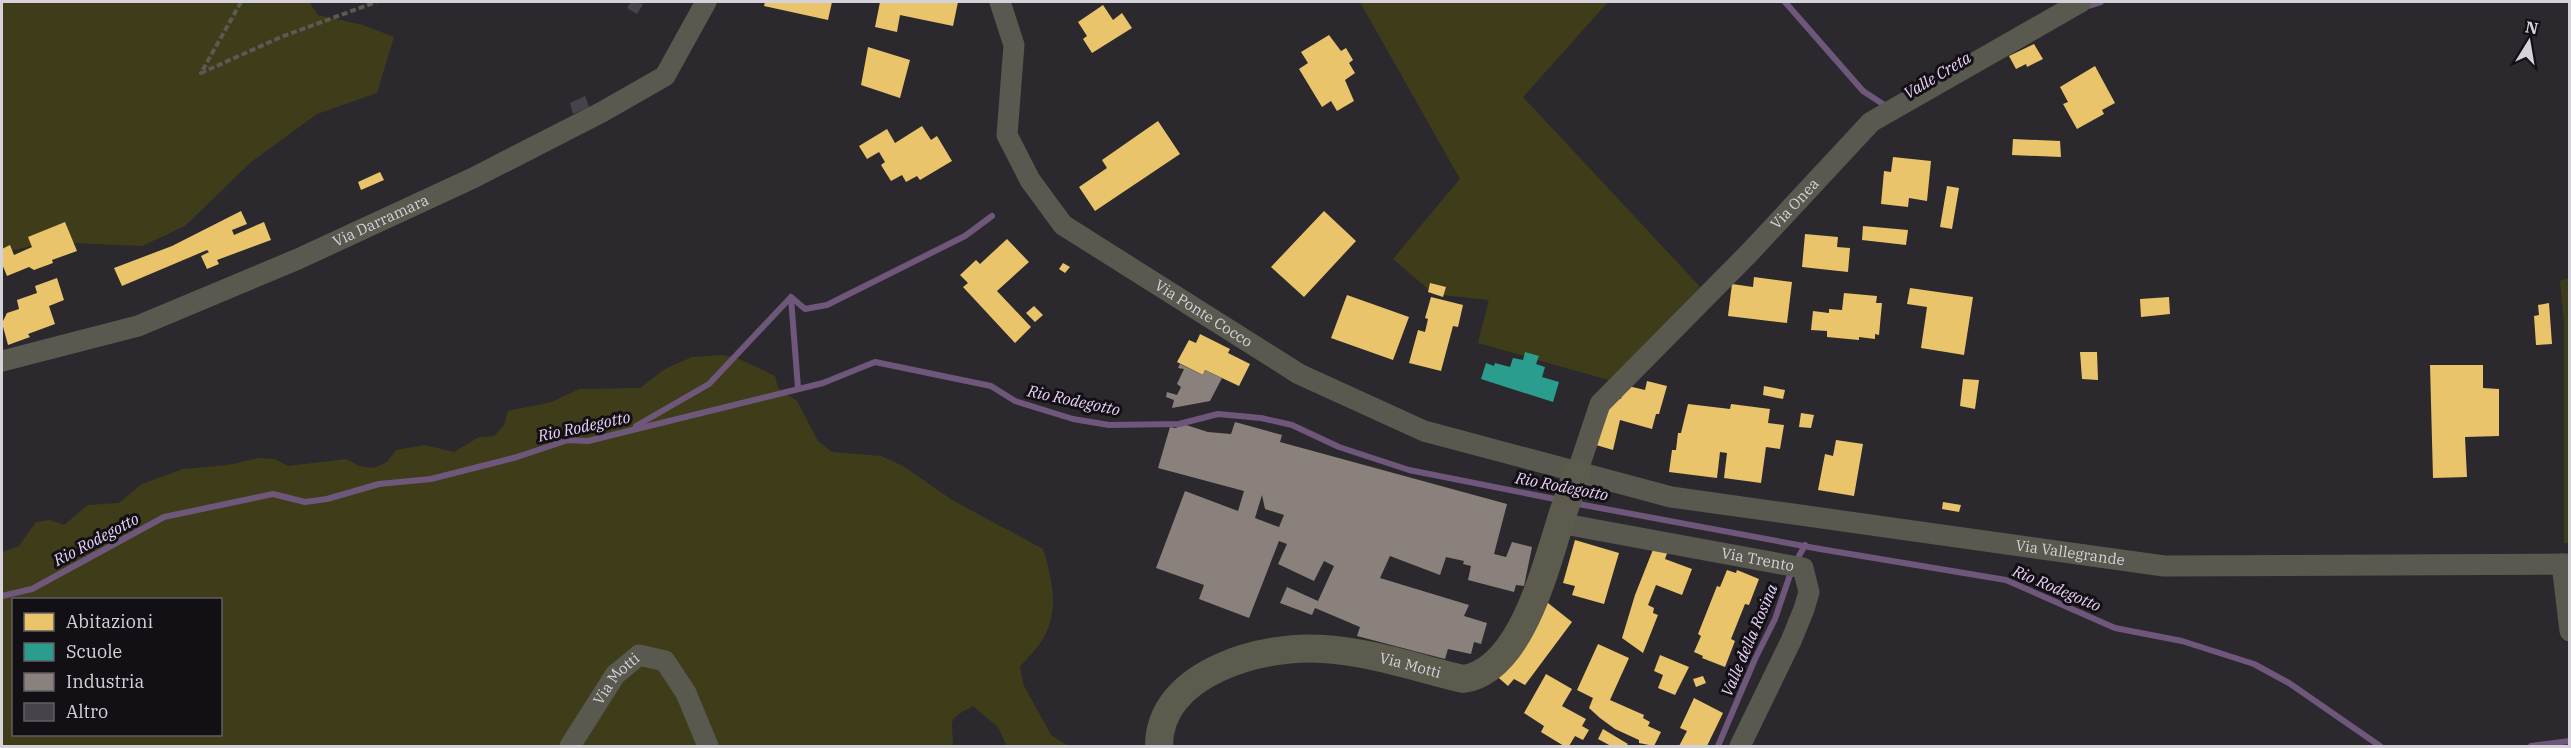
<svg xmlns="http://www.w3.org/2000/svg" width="2571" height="748" viewBox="0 0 2571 748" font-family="'IBM Plex Serif',serif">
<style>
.green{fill:#3f3d19;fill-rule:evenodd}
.homes{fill:#e9c46a}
.schools{fill:#2a9d8f}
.industry{fill:#8a817c;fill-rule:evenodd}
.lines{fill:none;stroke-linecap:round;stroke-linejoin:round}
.stream{stroke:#6f577c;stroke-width:6}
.building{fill:#48424b}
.path{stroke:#5b5953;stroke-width:4;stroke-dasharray:6 3;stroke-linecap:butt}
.street{stroke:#5a594f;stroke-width:21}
.secondary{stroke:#5c5b4d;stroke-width:28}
.labels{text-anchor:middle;stroke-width:6;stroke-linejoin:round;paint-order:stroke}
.street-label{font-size:15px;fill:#d6d2d9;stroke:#131015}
.water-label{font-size:16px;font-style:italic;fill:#ebd2f9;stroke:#131015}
</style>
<rect width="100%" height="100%" fill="#2c292e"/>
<path class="green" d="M2,2H309L318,15L363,25L394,37L377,93L317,114L250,163L185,226L142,246L48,242L2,253Z
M1360,2H1608L1523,97L1704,291L1612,381L1478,343L1489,300L1434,294L1393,259L1460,179Z
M2569,278L2570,543H2564V321L2560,281Z
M722,355L737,358L775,376L778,388L797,401L818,441L832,452L881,456L903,466L952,500L1043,549C1051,575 1059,607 1046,633C1041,645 1029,656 1020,667L1023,684L1051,735L1068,746H1007L998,727L973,706C945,721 953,719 953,746H2V552L19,546L36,522L50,520L64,525L88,505L119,503L142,484L183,469L228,465L259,458L275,459L288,466L346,459L359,466L374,468L387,462L396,450L424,445L454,452L479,437L494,436L504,425L508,411L552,402L579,389L640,388L665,369L692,357ZM14,600H220V734H14Z"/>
<path class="homes" d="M765,2H832L828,20L764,6Z
M880,2H958L953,26L900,15L897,32L875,27Z
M1103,5L1113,20L1122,13L1132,28L1092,53L1083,39L1087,36L1078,22Z
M1329,35L1341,51L1346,48L1353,60L1349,63L1355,73L1345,80L1354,101L1337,111L1331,101L1322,107L1299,69L1308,63L1301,52Z
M2034,44L2043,59L2027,67L2026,64L2016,69L2009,56Z
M868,47L910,60L900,98L861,85Z
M2095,66L2115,103L2102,110L2104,114L2077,129L2063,104L2068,102L2060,87Z
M1158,121L1180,154L1095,211L1079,187L1107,168L1102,160Z
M922,126L931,140L937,136L952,161L920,180L917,176L906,182L902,175L891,181L881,165L885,162L879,152L867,159L859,146L887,129L895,143Z
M2013,139L2060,141L2061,157L2012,155Z
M1893,157L1931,161L1927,201L1909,198L1908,207L1881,204L1884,171L1891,172Z
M380,172L384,180L361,190L358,182Z
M1947,186L1959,188L1952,229L1940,227Z
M241,211L247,224L232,230L234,235L264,222L271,240L217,260L219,264L207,269L201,256L209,252L207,250L122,286L114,268L172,246Z
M1324,211L1356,241L1304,297L1271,267Z
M65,222L77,251L52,260L53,263L34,270L29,267L7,276L2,264V249L10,245L14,255L32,247L28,237Z
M1863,226L1908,230L1906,245L1862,240Z
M1805,234L1838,237L1837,247L1850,248L1848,272L1802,267Z
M1007,239L1029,262L997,291L1031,327L1015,343L963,287L968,283L960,275L976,260L980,264Z
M1063,263L1070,267L1065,273L1059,269Z
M1754,277L1792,282L1787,323L1728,316L1732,284L1753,287Z
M57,278L64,300L49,306L55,324L28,334L30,337L8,345L2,323L7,313L19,309L17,300L37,293L35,286Z
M1430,283L1446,287L1443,297L1428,292Z
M1910,288L1973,297L1964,355L1921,348L1927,307L1907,304Z
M1844,293L1877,296L1876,303H1882L1879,335L1875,334V339L1859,337V340L1827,337V331L1811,330L1813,311L1829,313V309L1842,310Z
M1347,295L1409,317L1393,360L1331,338Z
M1431,297L1463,305L1458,327L1453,326L1441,371L1409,363L1418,330L1425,332L1428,319L1425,318Z
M2169,297L2170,314L2141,317L2140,299Z
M2549,303L2552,344L2536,345L2534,316L2539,315L2538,305Z
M1034,306L1043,315L1035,322L1026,313Z
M1200,334L1230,349L1228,353L1250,364L1239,386L1205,370L1203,375L1177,362L1189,340L1196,343Z
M2080,352H2097L2098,380L2082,379Z
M2430,365H2483V388L2499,389V436L2465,437L2467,477L2433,478Z
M1963,379L1979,380L1975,409L1960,406Z
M1647,381L1667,386L1659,414H1656L1652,429L1620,420L1613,450L1596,445L1613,397L1621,399L1624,385L1645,390Z
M1764,386L1785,390L1783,399L1763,395Z
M1688,404L1730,409L1731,404L1770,409L1768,423L1784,425L1780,449L1766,447L1761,483L1724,478L1727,453L1720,452L1717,478L1669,472L1672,450H1676L1678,433H1681Z
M1801,413L1814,415L1811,428L1799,427Z
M1836,440L1863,444L1854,496L1818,490L1825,454L1833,456Z
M1943,502L1961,505L1959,512L1942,509Z
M1575,540L1619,553L1604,604L1572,595L1575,586L1563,583Z
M1656,542L1670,545L1665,559L1692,569L1682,595L1656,585L1648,605L1654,608L1653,613L1658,615L1643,653L1622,638L1635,595Z
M1727,570L1736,573L1737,570L1759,579L1749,605L1745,604L1731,639L1735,641L1725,667L1702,658L1703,656L1694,652L1701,636L1698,634L1717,586L1720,587Z
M1543,599L1572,622L1525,685L1514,679L1508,686L1492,672Z
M1598,644L1629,658L1610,700L1644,715L1643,718L1650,722L1648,726L1661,732L1654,746L1639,743V740L1615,729L1600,718L1589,708L1593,698L1577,690Z
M1660,655L1689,667L1675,695L1658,688L1663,675L1654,671Z
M1546,674L1572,689L1562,706L1586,719L1582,726L1589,730L1583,740L1575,736L1569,746H1564L1541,732L1544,726L1524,713Z
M1703,676L1706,683L1696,687L1693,679Z
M1694,698L1723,713L1707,746H1679L1687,731L1680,728Z
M1603,729L1628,744L1626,746H1611L1598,739Z"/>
<path class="schools" d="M1525,352L1539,356L1536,364L1545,367L1542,377L1559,382L1553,402L1481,379L1486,363L1494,366L1495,363L1510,367L1513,358L1523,360Z"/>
<path class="industry" d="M1180,364L1203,375L1205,370L1222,378L1210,401L1172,408L1174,400L1166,397L1167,392L1177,395L1181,387L1177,384L1184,369L1178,368Z
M1235,422L1282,435L1280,442L1507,504L1494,554L1506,557L1512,542L1532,547L1524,586L1516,585L1514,592L1468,580L1471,566L1463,564L1464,561L1446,557L1440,575L1390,556L1380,578L1469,605L1464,616L1487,623L1481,644L1474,642L1471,654L1448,649L1445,659L1357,636L1360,627L1315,608L1312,615L1280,603L1287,587L1318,601L1334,566L1324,561L1314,581L1278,564L1287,544L1279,541L1249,618L1199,599L1204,585L1156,568L1185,491L1238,511L1244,491L1158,468L1170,427L1175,428L1186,425L1208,432L1231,434ZM1262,495L1265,509L1284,515L1279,527L1255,518Z"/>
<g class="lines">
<path class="stream" d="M1785,2L1863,91L1889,108
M2084,7L2101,2
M791,297L805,309L827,305L965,236L992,216
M791,298L798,388
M636,426L709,384L791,297
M1573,503L1820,549L2006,580L2115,628L2182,641L2254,664L2289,683L2380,746
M2,596L32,589L164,517L273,494L305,502L327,499L379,484L431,479L517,457L568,440L588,441L823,383L875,362L991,386L1015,401L1073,419L1109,425L1179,424L1218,414L1261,418L1292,425L1339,447L1409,470L1560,500
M1718,746L1755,659L1775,619L1792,569L1805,545
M2531,746L2570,741"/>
</g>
<path class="building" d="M631,2L643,4L637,14L627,8Z
M585,96L589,107L573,114L570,103Z"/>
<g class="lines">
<path class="path" d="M241,2L201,73L281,37L376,2"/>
<g class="street">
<path id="s1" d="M1000,2L1014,45L1007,135L1030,180L1063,225L1299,374L1424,431L1671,497L2164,566L2570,564"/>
<path id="s2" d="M2,361L138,326L298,259L473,178L602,112L665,76L706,2"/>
<path id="s3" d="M1577,473L1600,404L1752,250L1871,122L2081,2"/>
<path id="s4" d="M1559,523L1803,568L1809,592L1804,609L1791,641L1740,746"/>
<path d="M2562,564L2570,631"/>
<path id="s5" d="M570,746L615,675L639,655L665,661L686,693L708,746"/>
</g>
<path class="secondary" id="s6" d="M1159,746C1159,672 1264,644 1324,649C1371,652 1417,668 1463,679C1520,671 1544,572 1559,526C1564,508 1571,491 1577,473"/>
</g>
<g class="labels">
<g class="street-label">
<text dy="5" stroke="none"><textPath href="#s3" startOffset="352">Via Onea</textPath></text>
<text dy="5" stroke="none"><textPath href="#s2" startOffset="405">Via Darramara</textPath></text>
<text dy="5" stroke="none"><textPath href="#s1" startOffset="408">Via Ponte Cocco</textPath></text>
<text dy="5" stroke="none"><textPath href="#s1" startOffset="1317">Via Vallegrande</textPath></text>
<text dy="5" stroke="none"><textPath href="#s4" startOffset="202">Via Trento</textPath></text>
<text dy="5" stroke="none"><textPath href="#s6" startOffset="300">Via Motti</textPath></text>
<text dy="5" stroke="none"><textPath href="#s5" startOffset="82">Via Motti</textPath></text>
</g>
<g class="water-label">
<text transform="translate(1937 75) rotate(-31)" y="6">Valle Creta</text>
<text transform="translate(1074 400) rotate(12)" y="6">Rio Rodegotto</text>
<text transform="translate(584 426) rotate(-12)" y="6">Rio Rodegotto</text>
<text transform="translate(1562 486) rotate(11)" y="6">Rio Rodegotto</text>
<text transform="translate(96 539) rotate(-28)" y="6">Rio Rodegotto</text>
<text transform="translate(2057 588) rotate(23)" y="6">Rio Rodegotto</text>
<text transform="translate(1749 640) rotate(-67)" y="6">Valle della Rosina</text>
</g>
</g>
<rect width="2571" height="748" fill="none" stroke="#d6d2d9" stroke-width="6"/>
<rect x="12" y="598" width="210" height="138" fill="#131015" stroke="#615e63" stroke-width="1.5"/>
<rect x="24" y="613" width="30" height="18" fill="#e9c46a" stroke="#615e63" stroke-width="1.5"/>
<text x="66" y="628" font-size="18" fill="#d6d2d9">Abitazioni</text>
<rect x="24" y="643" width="30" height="18" fill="#2a9d8f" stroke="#615e63" stroke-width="1.5"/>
<text x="66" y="658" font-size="18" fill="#d6d2d9">Scuole</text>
<rect x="24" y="673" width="30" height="18" fill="#8a817c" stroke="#615e63" stroke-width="1.5"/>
<text x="66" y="688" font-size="18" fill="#d6d2d9">Industria</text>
<rect x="24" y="703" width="30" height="18" fill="#48424b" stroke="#615e63" stroke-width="1.5"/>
<text x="66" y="718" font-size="18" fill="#d6d2d9">Altro</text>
<g transform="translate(2529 42) rotate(11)" stroke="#131015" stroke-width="4.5" paint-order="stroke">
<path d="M0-4.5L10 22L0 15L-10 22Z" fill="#d6d2d9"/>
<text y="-9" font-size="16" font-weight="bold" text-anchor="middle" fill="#d6d2d9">N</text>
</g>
</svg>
